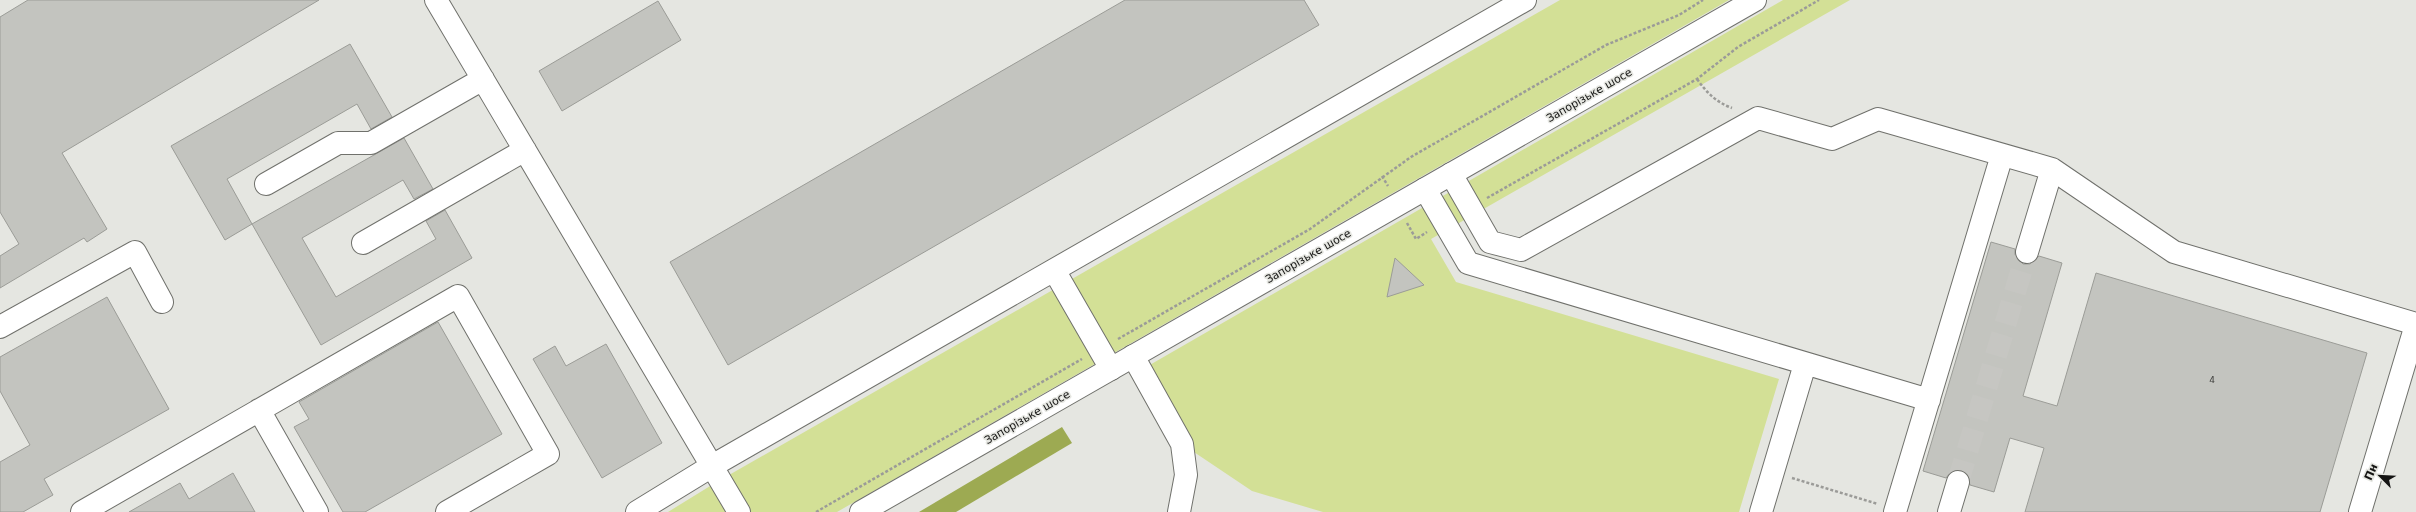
<svg xmlns="http://www.w3.org/2000/svg" width="2416" height="512" viewBox="0 0 2416 512" font-family="'DejaVu Sans',sans-serif">
<style>
.green{fill:#d3e096}
.forest{fill:#9daa52}
.building{fill:#c3c4bf;stroke:#9b9c97}
.lines{fill:none;stroke-linecap:round;stroke-linejoin:round}
.minor-tunnel{stroke:#c6c6c2;stroke-width:22;stroke-dasharray:22 11;stroke-linecap:butt}
.minor-casing{stroke:#70716c;stroke-width:24}
.major-casing{stroke:#70716c;stroke-width:24}
.path{stroke:#9b9b98;stroke-width:2.5;stroke-dasharray:3 2;stroke-linecap:butt}
.minor{stroke:#fff;stroke-width:22}
.major{stroke:#fff;stroke-width:22}
.labels{text-anchor:middle;stroke-width:3;stroke-linejoin:round;paint-order:stroke}
.number-label{font-size:9px;fill:#40403e}
.street-label{font-size:11px;fill:#141413;stroke:#e5e6e1}
</style>
<rect width="100%" height="100%" fill="#e5e6e1"/>
<path class="green" d="M1560,0H1729L837,512H668L715,483Z
M1783,0H1850L1431,239L1456,282L1779,379L1739,512H1323L1252,491L1182,444L1141,370Z"/>
<path class="forest" d="M1062,427L1072,443L956,512H919Z"/>
<path class="building" d="M28,0H319L62,153L107,229L87,242L84,238L0,288V256L19,244L0,212V17Z
M1125,0H1304L1319,25L728,365L670,262Z
M658,1L681,40L562,111L539,71Z
M350,44L392,117L371,129L357,104L227,179L252,224L225,240L171,146Z
M404,138L433,189L414,199L403,180L302,238L336,297L436,239L426,221L445,210L472,258L321,345L252,224Z
M1991,242L2015,249V255L2023,264H2030L2039,256L2062,263L2023,396L2057,406L2096,273L2367,353L2320,512H2025L2044,448L2010,438L1994,492L1970,485L1967,474L1961,470L1950,473L1946,478L1923,471Z
M1395,258L1424,285L1387,297Z
M107,297L169,409L44,479L53,495L23,512H0V462L30,445L0,391V357Z
M438,322L502,434L365,512H343L294,427L309,419L299,402Z
M606,344L662,443L602,478L533,359L555,346L566,366Z
M233,473L255,512H129L180,483L189,499Z"/>
<g class="lines">
<path class="minor-tunnel" d="M1958,482L2027,252"/>
<g class="minor-casing">
<path id="minor" d="M436,0L739,512
M1451,174L1490,242L1521,250L1758,118L1832,139L1878,119L2052,169L2174,252L2416,324
M266,184L338,143H371L483,79
M1425,189L1468,263L1929,400
M363,243L525,150
M2027,252L2052,169
M1054,270L1111,369
M0,327L135,252L162,302
M1133,356L1182,444L1186,475L1179,512
M259,410L317,512
M82,512L458,296L548,454L447,512
M637,512L712,466L1525,0
M1761,512L1805,364
M1895,512L2002,155
M1949,512L1958,482
M2360,512L2416,325"/>
</g>
<g class="major-casing">
<path id="major" d="M861,512L1755,0"/>
</g>
<path class="path" d="M1697,79C1707,93 1716,102 1732,108
M1382,176L1388,186
M1487,198L1697,79L1738,47L1819,0
M1407,223L1416,239L1427,232
M1118,339L1310,229L1411,157L1606,45L1679,15L1703,0
M1792,478L1878,504
M816,512L1082,359"/>
<use href="#minor" class="minor"/>
<use href="#major" class="major"/>
</g>
<g class="labels">
<g class="number-label">
<text x="2212" y="383">4</text>
</g>
<g class="street-label">
<text transform="translate(1589 95) rotate(-30)" y="4">Запорізьке шосе</text>
<text transform="translate(1308 256) rotate(-30)" y="4">Запорізьке шосе</text>
<text transform="translate(1027 417) rotate(-30)" y="4">Запорізьке шосе</text>
</g>
</g>
<g transform="translate(2380 476) rotate(294)" stroke="#e5e6e1" stroke-width="3" paint-order="stroke">
<path d="M0-3L7 15L0 10L-7 15Z" fill="#141413"/>
<text y="-6" font-size="11" font-weight="bold" text-anchor="middle" fill="#141413">Пн</text>
</g>
</svg>
